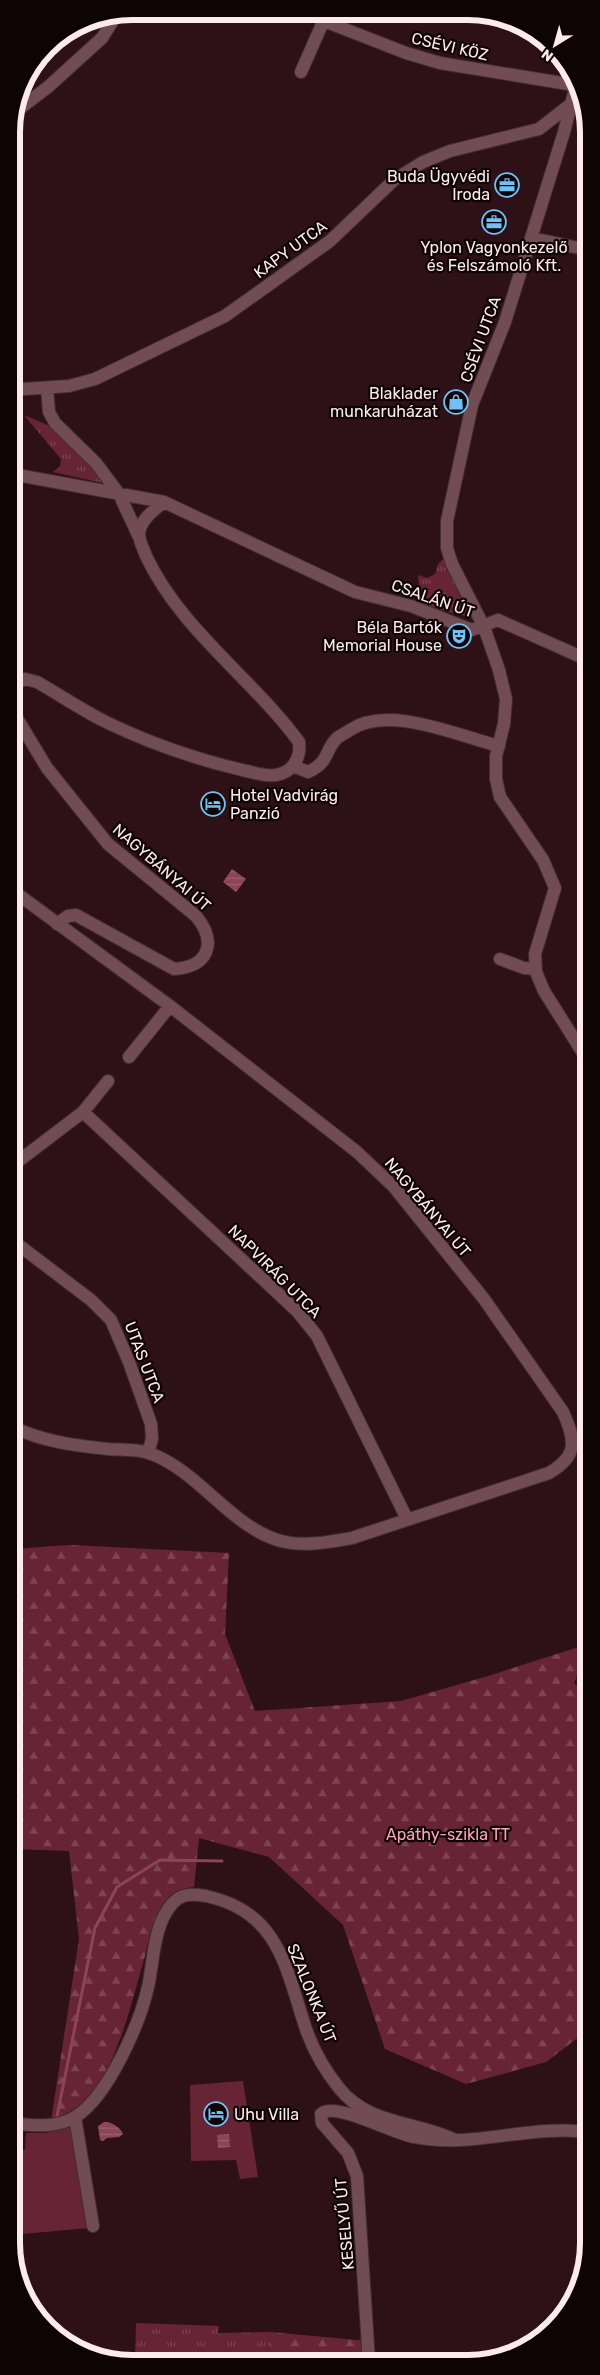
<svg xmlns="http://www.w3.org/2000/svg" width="600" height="2375" viewBox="0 0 600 2375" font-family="Rubik,sans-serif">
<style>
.grass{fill:url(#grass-tufts)}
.forest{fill:url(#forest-firs)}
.garden{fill:#672434}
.water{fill:url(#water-rules)}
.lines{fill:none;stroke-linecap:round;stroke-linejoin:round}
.stream{stroke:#8c4554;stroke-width:3}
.minor-casing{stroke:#432f33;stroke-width:14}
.minor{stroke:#714d53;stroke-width:12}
.labels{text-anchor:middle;stroke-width:4.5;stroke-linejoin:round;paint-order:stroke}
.street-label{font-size:16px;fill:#fceaed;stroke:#0e0305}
.poi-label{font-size:16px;fill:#fceaed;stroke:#0e0305;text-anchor:end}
.park-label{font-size:16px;fill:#fca6b5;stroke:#0e0305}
.rim{fill:none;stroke:#fceaed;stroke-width:6}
</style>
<defs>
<pattern id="grass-tufts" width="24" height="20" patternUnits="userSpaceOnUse" patternTransform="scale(1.25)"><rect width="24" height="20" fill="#672434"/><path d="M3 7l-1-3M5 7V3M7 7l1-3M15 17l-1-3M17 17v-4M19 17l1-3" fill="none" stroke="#7e4452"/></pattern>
<pattern id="forest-firs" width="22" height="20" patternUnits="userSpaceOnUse" patternTransform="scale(1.25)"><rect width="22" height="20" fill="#672434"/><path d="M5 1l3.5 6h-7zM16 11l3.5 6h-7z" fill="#7e4452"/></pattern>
<pattern id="water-rules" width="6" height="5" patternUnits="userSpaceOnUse" patternTransform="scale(1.25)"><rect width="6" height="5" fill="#8c4554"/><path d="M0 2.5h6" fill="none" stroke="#9d606d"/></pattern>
</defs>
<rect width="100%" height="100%" fill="#2e1117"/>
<path class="grass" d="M24,415L52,427L85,459L103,483L53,472L60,466L61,459Z
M447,556L472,609V618L421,605L418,575L427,578L435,574L438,564Z
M136,2323L219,2326L218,2333L270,2332L267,2362L135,2361Z"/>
<path class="forest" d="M70,1545L229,1553L225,1634L255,1711L401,1701L488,1676L588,1644V1649L574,1683L588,1696V2030L546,2062L466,2084L385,2049L343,1925L269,1857L199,1838L194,1887C185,1888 176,1890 169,1897C154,1912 150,1935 145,1956C133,1997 119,2061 91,2093C80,2107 67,2114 51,2121L79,1939L69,1851L12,1849V1549Z
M270,2332L368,2341L369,2362H267Z"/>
<path class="garden" d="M243,2081L258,2177L240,2179L236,2160L191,2161L190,2085Z
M70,2127L88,2228L12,2235V2150H25L26,2133H45Z"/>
<path class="water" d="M232,869L246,879L236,892L223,882Z
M104,2122C111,2121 121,2128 123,2134L119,2137L107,2138L103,2141L100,2140L98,2126Z
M229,2134L230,2147L218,2148L217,2135Z"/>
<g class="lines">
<path class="stream" d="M57,2116L95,1928L117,1887L160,1860L222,1861"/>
<g class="minor-casing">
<path id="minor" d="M324,21L406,53L440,63L574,85
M301,72L327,13
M575,89L564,132L505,322L472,405L447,521V548L452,564L484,627L499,670L506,699L504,724L496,756V779L500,797L543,860L555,888L535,954L536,972L544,991L588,1061
M14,113L48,87L102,38L117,14
M532,238L588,250
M12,388L24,389L69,386L95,379L225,316L330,241L394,180L423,162L450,151L539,129L571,104
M47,388L49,412L55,423L96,463L119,494L139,537
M12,474L164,502L355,592L411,606L472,630L498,620L588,660
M12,685L25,679L37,682C60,695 82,710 106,722C149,743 196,759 242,770C253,772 265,777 276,775C293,772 301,758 299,742C252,678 181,630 146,556C144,550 139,541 139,534C140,520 154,510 164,502
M12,710L47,768L108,844L196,916C218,943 208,967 174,969L76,915L68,916L57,924
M293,766L308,772C330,762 324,751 337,738C341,735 346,733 350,730C389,704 458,736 499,746
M12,890L170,1006L357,1152L394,1187L484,1299L563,1412C576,1441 578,1456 549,1473L352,1538C330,1542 303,1547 281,1541C230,1527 200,1471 149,1453C137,1449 120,1450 108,1449C71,1445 46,1442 12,1427
M500,959L524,968L535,969
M129,1057L170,1006
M83,1112L297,1311L317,1336L407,1519
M12,1166L83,1112L108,1081
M12,1240L91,1300L111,1320L129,1362L151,1424L152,1439L148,1453
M75,2117L93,2226
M12,2123C33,2126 57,2128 75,2117C108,2097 140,2023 148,1987C154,1960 153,1926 172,1904C181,1893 193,1894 206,1896C281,1912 286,1971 307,2032C314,2051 327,2073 339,2088C368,2125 416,2121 455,2140
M369,2362L357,2176L348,2153L322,2123L321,2114L324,2112C342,2105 392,2133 414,2137C471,2149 530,2124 588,2132"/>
</g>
<use href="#minor" class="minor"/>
</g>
<defs>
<g id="office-ring" transform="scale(1.25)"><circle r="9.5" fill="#0e0305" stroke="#71c1f5" stroke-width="1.5"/><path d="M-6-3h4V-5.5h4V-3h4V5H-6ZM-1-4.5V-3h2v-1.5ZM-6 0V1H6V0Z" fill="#71c1f5"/></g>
<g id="shop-ring" transform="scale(1.25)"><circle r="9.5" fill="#0e0305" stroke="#71c1f5" stroke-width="1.5"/><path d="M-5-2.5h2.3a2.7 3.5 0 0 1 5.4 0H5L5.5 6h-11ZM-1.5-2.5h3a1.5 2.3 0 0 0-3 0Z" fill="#71c1f5"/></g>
<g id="theatre-ring" transform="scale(1.25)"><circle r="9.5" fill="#0e0305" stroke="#71c1f5" stroke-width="1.5"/><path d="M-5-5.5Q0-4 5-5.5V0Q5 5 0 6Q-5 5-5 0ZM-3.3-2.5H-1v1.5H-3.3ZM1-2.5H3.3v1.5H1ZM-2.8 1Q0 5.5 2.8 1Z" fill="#71c1f5"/></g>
<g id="hotel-ring" transform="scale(1.25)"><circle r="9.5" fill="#0e0305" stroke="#71c1f5" stroke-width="1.5"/><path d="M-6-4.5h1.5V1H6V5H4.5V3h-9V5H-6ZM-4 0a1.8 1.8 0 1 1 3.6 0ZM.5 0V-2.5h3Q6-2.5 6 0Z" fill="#71c1f5"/></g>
</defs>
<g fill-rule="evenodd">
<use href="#office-ring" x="507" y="185"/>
<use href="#office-ring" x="494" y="222"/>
<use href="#shop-ring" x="456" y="402"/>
<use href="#theatre-ring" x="459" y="636"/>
<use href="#hotel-ring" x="213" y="804"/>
<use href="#hotel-ring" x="216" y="2114"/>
</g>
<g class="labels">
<g class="street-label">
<text transform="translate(450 46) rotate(13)" y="6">CSÉVI KÖZ</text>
<text transform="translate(290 249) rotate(-36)" y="6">KAPY UTCA</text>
<text transform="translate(480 339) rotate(-70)" y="6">CSÉVI UTCA</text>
<text transform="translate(433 598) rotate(19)" y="6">CSALÁN ÚT</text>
<text transform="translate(162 867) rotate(41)" y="6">NAGYBÁNYAI ÚT</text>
<text transform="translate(428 1207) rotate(50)" y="6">NAGYBÁNYAI ÚT</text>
<text transform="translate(275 1271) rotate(45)" y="6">NAPVIRÁG UTCA</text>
<text transform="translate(145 1362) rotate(69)" y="6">UTAS UTCA</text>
<text transform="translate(312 1993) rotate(68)" y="6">SZALONKA ÚT</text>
<text transform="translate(344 2224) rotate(-95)" y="6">KESELYŰ ÚT</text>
</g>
<g class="poi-label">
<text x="490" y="182">Buda Ügyvédi<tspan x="490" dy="18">Iroda</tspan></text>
<text x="494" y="253" text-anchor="middle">Yplon Vagyonkezelő<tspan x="494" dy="18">és Felszámoló Kft.</tspan></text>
<text x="438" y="399">Blaklader<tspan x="438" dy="18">munkaruházat</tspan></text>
<text x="442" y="633">Béla Bartók<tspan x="442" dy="18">Memorial House</tspan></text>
<text x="230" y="801" text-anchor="start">Hotel Vadvirág<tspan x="230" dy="18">Panzió</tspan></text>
<text x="234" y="2120" text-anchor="start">Uhu Villa</text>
</g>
<g class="park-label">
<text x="448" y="1840">Apáthy-szikla TT</text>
</g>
</g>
<path d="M0 0H600V2375H0ZM132 20H468A112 112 0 0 1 580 132V2243A112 112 0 0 1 468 2355H132A112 112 0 0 1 20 2243V132A112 112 0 0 1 132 20Z" fill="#0e0305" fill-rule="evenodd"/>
<path class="rim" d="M132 20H468A112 112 0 0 1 580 132V2243A112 112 0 0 1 468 2355H132A112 112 0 0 1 20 2243V132A112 112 0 0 1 132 20Z"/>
<g transform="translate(555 45) rotate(217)" stroke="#0e0305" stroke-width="4" paint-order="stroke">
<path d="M0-4L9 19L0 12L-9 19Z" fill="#fceaed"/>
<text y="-8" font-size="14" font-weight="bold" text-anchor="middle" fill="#fceaed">N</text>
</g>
</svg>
